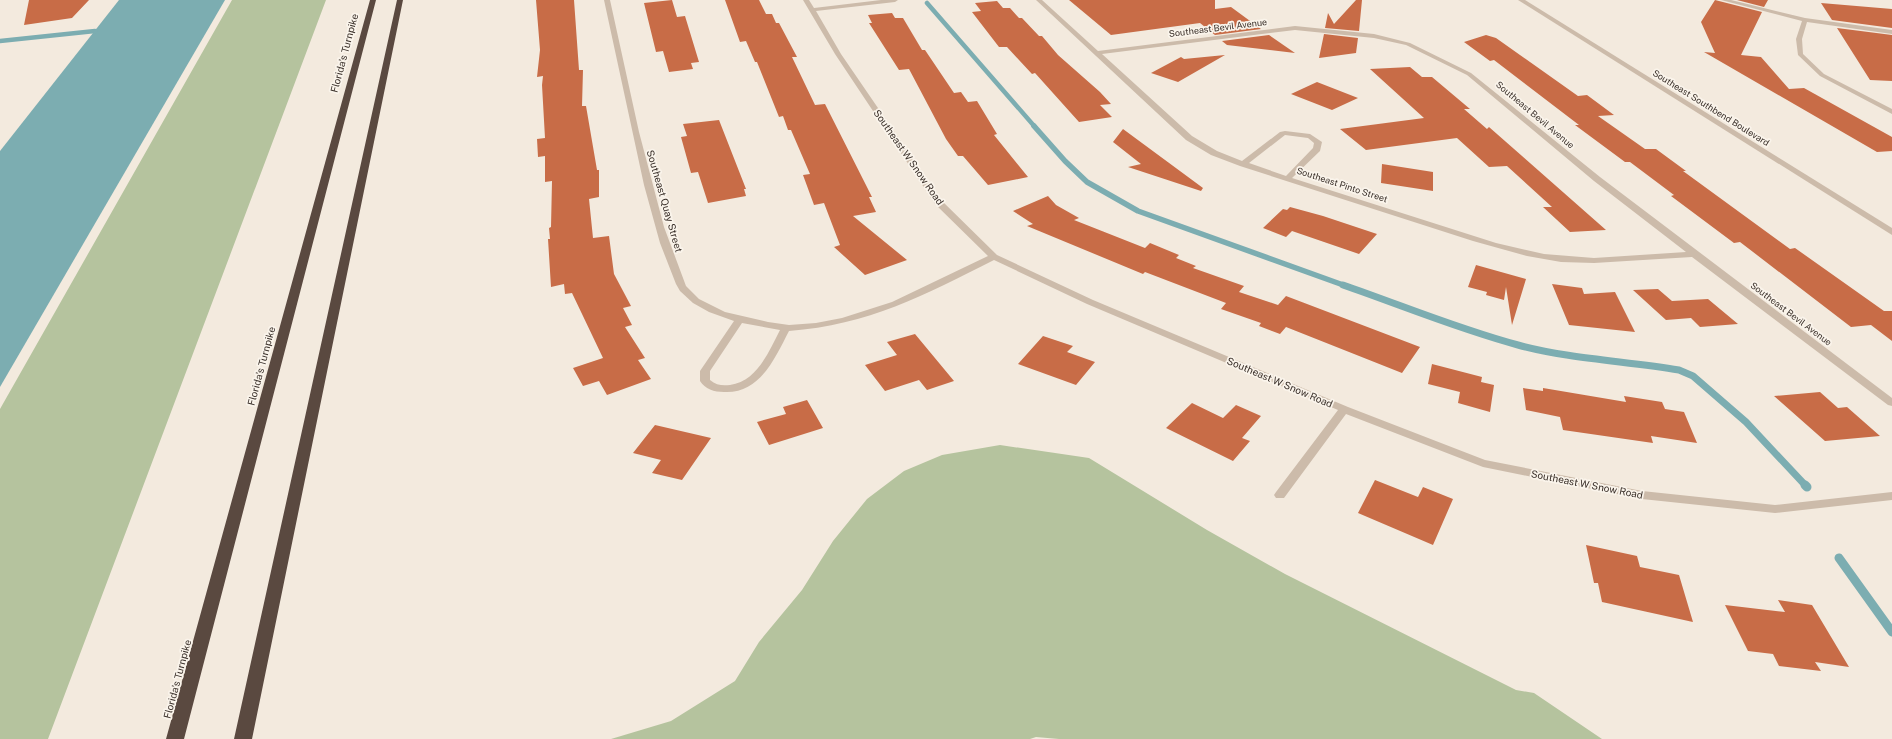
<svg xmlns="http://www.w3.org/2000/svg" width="1892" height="739" viewBox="0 0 1892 739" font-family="'Public Sans',sans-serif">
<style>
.green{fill:#b5c39e}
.water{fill:#7cadb1}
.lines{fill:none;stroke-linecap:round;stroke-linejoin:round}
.stream-far3{stroke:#7cadb1;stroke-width:4.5}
.stream-far2{stroke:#7cadb1;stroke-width:5.5}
.stream-far1{stroke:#7cadb1;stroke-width:7}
.stream{stroke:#7cadb1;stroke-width:9}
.building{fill:#c86c47}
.minor{fill:#cba;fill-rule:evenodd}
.tertiary{fill:#cba;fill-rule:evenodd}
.motorway{fill:#5a4940;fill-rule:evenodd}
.labels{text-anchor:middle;stroke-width:3.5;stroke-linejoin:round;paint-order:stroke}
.far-street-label{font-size:9px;fill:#392f29;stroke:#faf4eb}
.street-label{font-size:10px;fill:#392f29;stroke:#faf4eb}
</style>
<rect width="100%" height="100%" fill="#f3eade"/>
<path class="green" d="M232,0H326L48,739H0V409Z
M1000,445L1089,458L1207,530L1285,574L1516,690L1534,693L1602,739H1059L1036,737L1030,739H611L671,721L735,681L759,642L802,590L833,541L867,499L904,471L942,455Z"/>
<path class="water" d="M119,0H225L0,387V151Z"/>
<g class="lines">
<path class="stream-far3" d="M927,3L1035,127
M0,41L95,31"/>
<path class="stream-far2" d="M1034,126L1065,161L1087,182L1138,211L1346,286"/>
<path class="stream-far1" d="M1343,285C1401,305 1458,329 1518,345C1570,359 1625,361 1679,370L1693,376L1746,422L1806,486"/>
<path class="stream" d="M1805,485L1807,487
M1839,558L1892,632"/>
</g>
<path class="building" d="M29,0H89L72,18L24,25Z
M536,0H574L579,70H583L582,106H586L597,170H599V197L589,199L593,238L609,236L614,274L631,306L623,308L632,325L625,327L645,358L638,360L651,379L607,395L599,381L583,386L573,368L603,358L572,293L565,294L564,284L551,287L548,239H550L549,228L551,227L552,181L545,182V156L538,157L537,139L545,138L542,85L543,76L537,77L540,50Z
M672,0L677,17L685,16L699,62L691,63L693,69L669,72L663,51L656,52L644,3Z
M725,0H759L766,14H772L776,23H779L797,57H792L815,105L825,104L872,197H869L876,212L853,216L907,260L865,275L834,247L840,245L824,203L814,205L803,175L810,174L791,130H788L783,116L779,117L757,62H755L746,41L740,42Z
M1069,0H1215V9L1231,7L1261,29L1215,35L1200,23L1111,35Z
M1356,0H1362L1359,31L1325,28L1328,13L1334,24Z
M1715,0L1762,12L1741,55L1761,57L1789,89L1804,88L1892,137V151L1877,152L1704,52L1715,53L1701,22Z
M1737,0H1768L1764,7Z
M997,1L1003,8H1010L1019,18H1022L1039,36H1042L1058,55L1100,92L1111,104L1100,105L1112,117L1079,122L1035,73L1032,74L1007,47H999L972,12L981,11L975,3Z
M1821,3L1892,9V28L1832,20Z
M892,13L895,18H903L922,50H925L954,93L961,92L968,102L977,101L997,134L994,135L1028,177L988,185L963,156H958L946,139L909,69L899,70L869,23H872L868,15Z
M1837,28L1892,35V81L1870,80Z
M1324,34L1358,38L1356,53L1319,58Z
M1269,35L1295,53L1227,45L1222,41Z
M1486,35L1496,38L1578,96L1587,95L1614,115L1598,116L1645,149H1656L1686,171H1683L1790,249L1795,248L1884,311H1892V341L1871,325L1851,327L1740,242L1734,243L1671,196L1674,195L1630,162H1625L1575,125H1579L1494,60L1490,61L1464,42Z
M1225,55L1178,82L1151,73L1181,57L1184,59Z
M1410,67L1422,77H1432L1470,109H1464L1487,129L1489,127L1606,230L1570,232L1543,207H1552L1507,166L1489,167L1457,138L1366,150L1340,129L1424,118L1370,69Z
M1317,82L1358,98L1332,110L1291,94Z
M719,120L746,189H744L746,196L708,203L698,172L691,173L681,137L687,136L683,124Z
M1123,129L1203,188L1201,191L1128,167L1141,164L1113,142Z
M1382,164L1433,172V191L1381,183Z
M1048,196L1056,205L1079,218L1074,220L1145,248L1150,243L1179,255L1176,258L1196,266L1193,268L1244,286L1239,292L1278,305L1286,296L1420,347L1402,373L1286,327L1280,334L1259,326L1261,323L1221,309L1226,303L1145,272L1143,274L1027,226L1033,224L1013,211Z
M1290,207L1323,216L1377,234L1359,254L1292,231L1286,237L1263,228L1283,209L1287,210Z
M1476,265L1526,279L1512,325L1506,287L1504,300L1486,295L1487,292L1468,287Z
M1552,284L1582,288L1584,294L1615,292L1635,332L1569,325Z
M1658,289L1672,301L1708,299L1738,324L1700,327L1691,318L1666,320L1633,290Z
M915,334L954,381L927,390L919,380L885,391L865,365L897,355L887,342Z
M1043,336L1073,346L1067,352L1095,362L1076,385L1018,364Z
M1432,364L1482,377L1481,382L1494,385L1490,412L1458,403L1460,392L1428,384Z
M1523,388L1543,391V388L1626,402L1624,396L1662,402L1665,409L1684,412L1697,443L1651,436L1653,443L1563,430L1560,417L1526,410Z
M1820,392L1838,408L1847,407L1880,436L1825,441L1774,396Z
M807,400L823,428L769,445L757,422L786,414L783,407Z
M1192,403L1223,418L1236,405L1261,416L1242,438L1250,441L1233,461L1166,428Z
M655,425L711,438L682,480L652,473L661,460L633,453Z
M1375,480L1418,497L1423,487L1453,499L1433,545L1358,513Z
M1586,545L1637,556L1640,567L1679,575L1693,622L1602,602L1598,583H1594Z
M1778,600L1812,605L1849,667L1815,662L1821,671L1779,666L1773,654L1748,651L1725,605L1785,612Z"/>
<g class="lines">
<path class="minor" d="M604,0H610L639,132L664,227L686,286L699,299L725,312L768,322L789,325L816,323L842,318L892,302L988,256L935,204L835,54L803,0H809L814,8L881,0H898L895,2L816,11L841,54L941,200L997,255L1093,300L1348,407L1485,460L1642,491L1775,505L1892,492V500L1775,513L1642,499L1483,467L1346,414L1284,498H1276L1274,495L1276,492L1338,410L1087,304L994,260C925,295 868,325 789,331C775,358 760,394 724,392C714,392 705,389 700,381V371L734,321L709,312L693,303L680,291L676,284L660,243L644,185ZM742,323L780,330C769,351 757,382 730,385C722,386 716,385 710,380V371Z
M1036,0H1042L1098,51L1295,26L1374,34L1410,43L1471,73L1600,177L1892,398V406L1888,405L1692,257L1594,263L1561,262L1527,256L1473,241L1240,166L1211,155L1186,140ZM1295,30L1374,38L1406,45L1467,75L1594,181L1686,252L1594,258L1544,254L1496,243L1292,178L1320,151L1322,142L1310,134L1285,131L1280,132L1242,161L1217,151L1192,136L1102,54ZM1285,135L1308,138L1314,143L1313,148L1286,176L1249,163Z
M1721,0H1731L1805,18L1892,30V34L1807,22L1802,39L1803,54L1824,74L1892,109V114L1820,76L1798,55L1796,39L1802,21Z"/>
<path class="tertiary" d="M1518,0H1525L1892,228V235Z"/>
<path class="motorway" d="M370,0H376L184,739H166Z
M397,0H403L252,739H234Z"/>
</g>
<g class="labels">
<g class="far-street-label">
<text transform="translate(1218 28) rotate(-7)" y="3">Southeast Bevil Avenue</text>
<text transform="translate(1711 108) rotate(32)" y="3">Southeast Southbend Boulevard</text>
<text transform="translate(1535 115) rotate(40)" y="3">Southeast Bevil Avenue</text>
<text transform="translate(1342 185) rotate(18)" y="3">Southeast Pinto Street</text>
<text transform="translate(1791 314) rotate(37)" y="3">Southeast Bevil Avenue</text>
</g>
<g class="street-label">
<text transform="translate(344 53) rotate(-75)" y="4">Florida's Turnpike</text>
<text transform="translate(909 157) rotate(55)" y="4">Southeast W Snow Road</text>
<text transform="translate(665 201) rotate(74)" y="4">Southeast Quay Street</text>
<text transform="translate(261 366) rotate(-75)" y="4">Florida's Turnpike</text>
<text transform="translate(1280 382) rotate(23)" y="4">Southeast W Snow Road</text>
<text transform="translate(1587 484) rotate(11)" y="4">Southeast W Snow Road</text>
<text transform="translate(177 679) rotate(-75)" y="4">Florida's Turnpike</text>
</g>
</g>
</svg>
